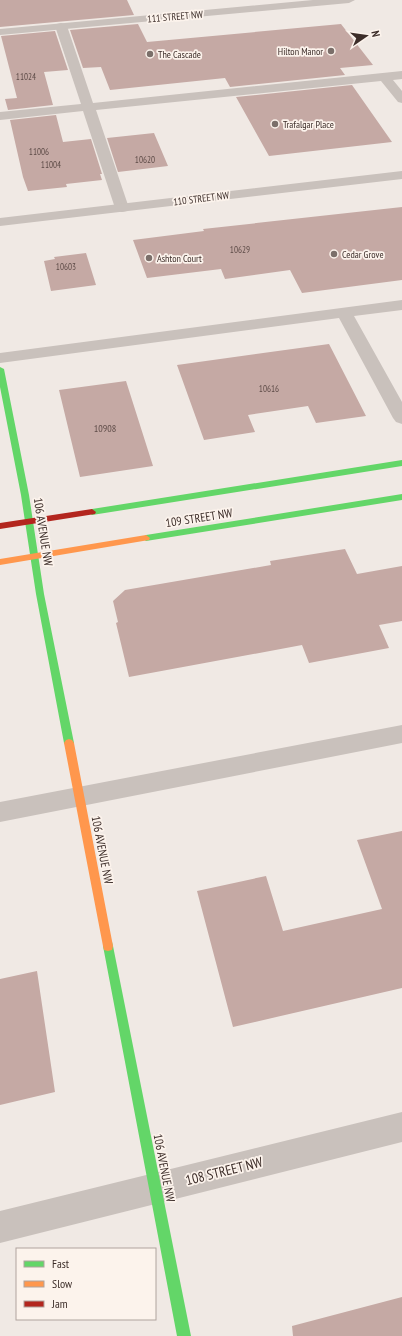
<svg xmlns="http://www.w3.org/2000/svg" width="402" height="1336" viewBox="0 0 402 1336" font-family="'PT Sans Narrow',sans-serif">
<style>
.building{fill:#c5a9a4}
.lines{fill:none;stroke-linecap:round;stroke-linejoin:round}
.lane{fill:#c9c1bc;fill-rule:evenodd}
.street{fill:#c9c1bc;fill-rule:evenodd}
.fast{fill:#63d668;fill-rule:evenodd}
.slow{fill:#ff974d;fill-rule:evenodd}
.jam{fill:#b3261e;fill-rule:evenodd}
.poi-dot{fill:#7b6f6a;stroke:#fcf3ec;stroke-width:1.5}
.labels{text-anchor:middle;stroke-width:3.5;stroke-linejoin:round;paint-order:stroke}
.far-number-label{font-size:9px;fill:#5e4c48}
.far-street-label{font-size:10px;fill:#3c2d29;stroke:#fcf3ec}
.far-poi-label{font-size:10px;fill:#3c2d29;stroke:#fcf3ec;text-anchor:start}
.number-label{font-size:10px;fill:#5e4c48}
.street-label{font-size:12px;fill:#3c2d29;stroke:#fcf3ec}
.near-street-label{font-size:14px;fill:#3c2d29;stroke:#fcf3ec}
</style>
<rect width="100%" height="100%" fill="#f0e9e4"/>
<path class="building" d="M0,0H127L134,15L0,27Z
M138,24L147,42L341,24L373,65L340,68L345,75L230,87L225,78L110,90L101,67L83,68L70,30Z
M55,31L68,70L44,72L53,105L8,110L5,99L17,98L1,36Z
M352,85L392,142L269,156L236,97Z
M56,115L63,142L91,139L102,174H100L102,180L66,184L67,187L28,191L23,177L10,120Z
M154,133L168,166L118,172L107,138Z
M402,207V280L302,293L290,270L225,279L221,269L147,278L133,240L204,231L203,229Z
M86,253L96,285L51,291L44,261L55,259L54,257Z
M329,344L366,416L316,423L308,406L248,415L255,432L204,440L177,365Z
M126,381L153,466L80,477L59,390Z
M345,549L357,574L402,566V621L379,625L389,648L309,663L302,645L129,677L116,623L118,622L113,601L125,590L271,565L270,561Z
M402,831V988L233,1027L197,891L266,876L283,931L382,909L357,840Z
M37,971L55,1092L0,1105V979Z
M402,1297V1336H293L292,1326Z"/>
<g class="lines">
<path class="lane" d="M61,23L65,24L67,26L93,103L402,71V79L393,80L402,91V103L398,102L381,81L96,110L129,208L127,211L122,212L117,211L115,208L83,111L0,120V112L81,104L55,26L57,24Z
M402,300V310L354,316L402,402V424L396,422L393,418L339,318L0,363V353Z
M402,725V743L0,822V802Z"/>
<path class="street" d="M313,0H355L349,3L0,35V29Z
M402,171V179L0,226V218Z
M402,1112V1142L0,1243V1211Z"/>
<path class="fast" d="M0,367L4,369L29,495L44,594L74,743L72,746L69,747L66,746L64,743L36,594L21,495L0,387Z
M402,460V466L92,515L88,512L92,509Z
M402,494V500L146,541L142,538L146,535Z
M108,941L112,942L113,946L191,1336H177L103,946L104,942Z"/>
<path class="slow" d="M146,535L150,538L149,540L0,565V559Z
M69,739L72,740L74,743L113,946L112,950L108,951L104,950L103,946L64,743L66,740Z"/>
<path class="jam" d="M92,509L96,512L95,514L0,529V523Z"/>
</g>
<g class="poi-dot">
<circle cx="331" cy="51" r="4"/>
<circle cx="150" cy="54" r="4"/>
<circle cx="275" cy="124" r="4"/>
<circle cx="334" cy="254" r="4"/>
<circle cx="149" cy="258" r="4"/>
</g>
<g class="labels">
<g class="far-number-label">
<text x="26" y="80">11024</text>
<text x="39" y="155">11006</text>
<text x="145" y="163">10620</text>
<text x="51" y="168">11004</text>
<text x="240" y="253">10629</text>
<text x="66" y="270">10603</text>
<text x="269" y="392">10616</text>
</g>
<g class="far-street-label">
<text transform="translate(175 16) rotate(-5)" y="4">111 STREET NW</text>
<text transform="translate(201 198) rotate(-7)" y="4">110 STREET NW</text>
</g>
<g class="far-poi-label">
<text x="323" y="55" text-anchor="end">Hilton Manor</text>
<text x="158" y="58">The Cascade</text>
<text x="283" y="128">Trafalgar Place</text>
<text x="342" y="258">Cedar Grove</text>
<text x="157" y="262">Ashton Court</text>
</g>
<g class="number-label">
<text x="105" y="432">10908</text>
</g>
<g class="street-label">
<text transform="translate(199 518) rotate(-9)" y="4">109 STREET NW</text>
<text transform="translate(43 532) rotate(81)" y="4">106 AVENUE NW</text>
<text transform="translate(102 850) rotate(79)" y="4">106 AVENUE NW</text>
<text transform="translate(164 1168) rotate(79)" y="4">106 AVENUE NW</text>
</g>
<g class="near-street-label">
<text transform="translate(224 1171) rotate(-14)" y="5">108 STREET NW</text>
</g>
</g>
<rect x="16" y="1248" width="140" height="72" fill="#fcf3ec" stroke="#afa49e"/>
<rect x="24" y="1261" width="20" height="6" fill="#63d668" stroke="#afa49e"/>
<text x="52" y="1268" font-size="12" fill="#3c2d29">Fast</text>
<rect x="24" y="1281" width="20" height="6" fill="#ff974d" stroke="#afa49e"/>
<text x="52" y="1288" font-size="12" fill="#3c2d29">Slow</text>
<rect x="24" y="1301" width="20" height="6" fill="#b3261e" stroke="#afa49e"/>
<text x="52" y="1308" font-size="12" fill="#3c2d29">Jam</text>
<g transform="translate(366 36) rotate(77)" stroke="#fcf3ec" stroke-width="3" paint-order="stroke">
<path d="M0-3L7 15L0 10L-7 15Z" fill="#3c2d29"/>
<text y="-6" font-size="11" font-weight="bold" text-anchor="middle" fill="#3c2d29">N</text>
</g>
</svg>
